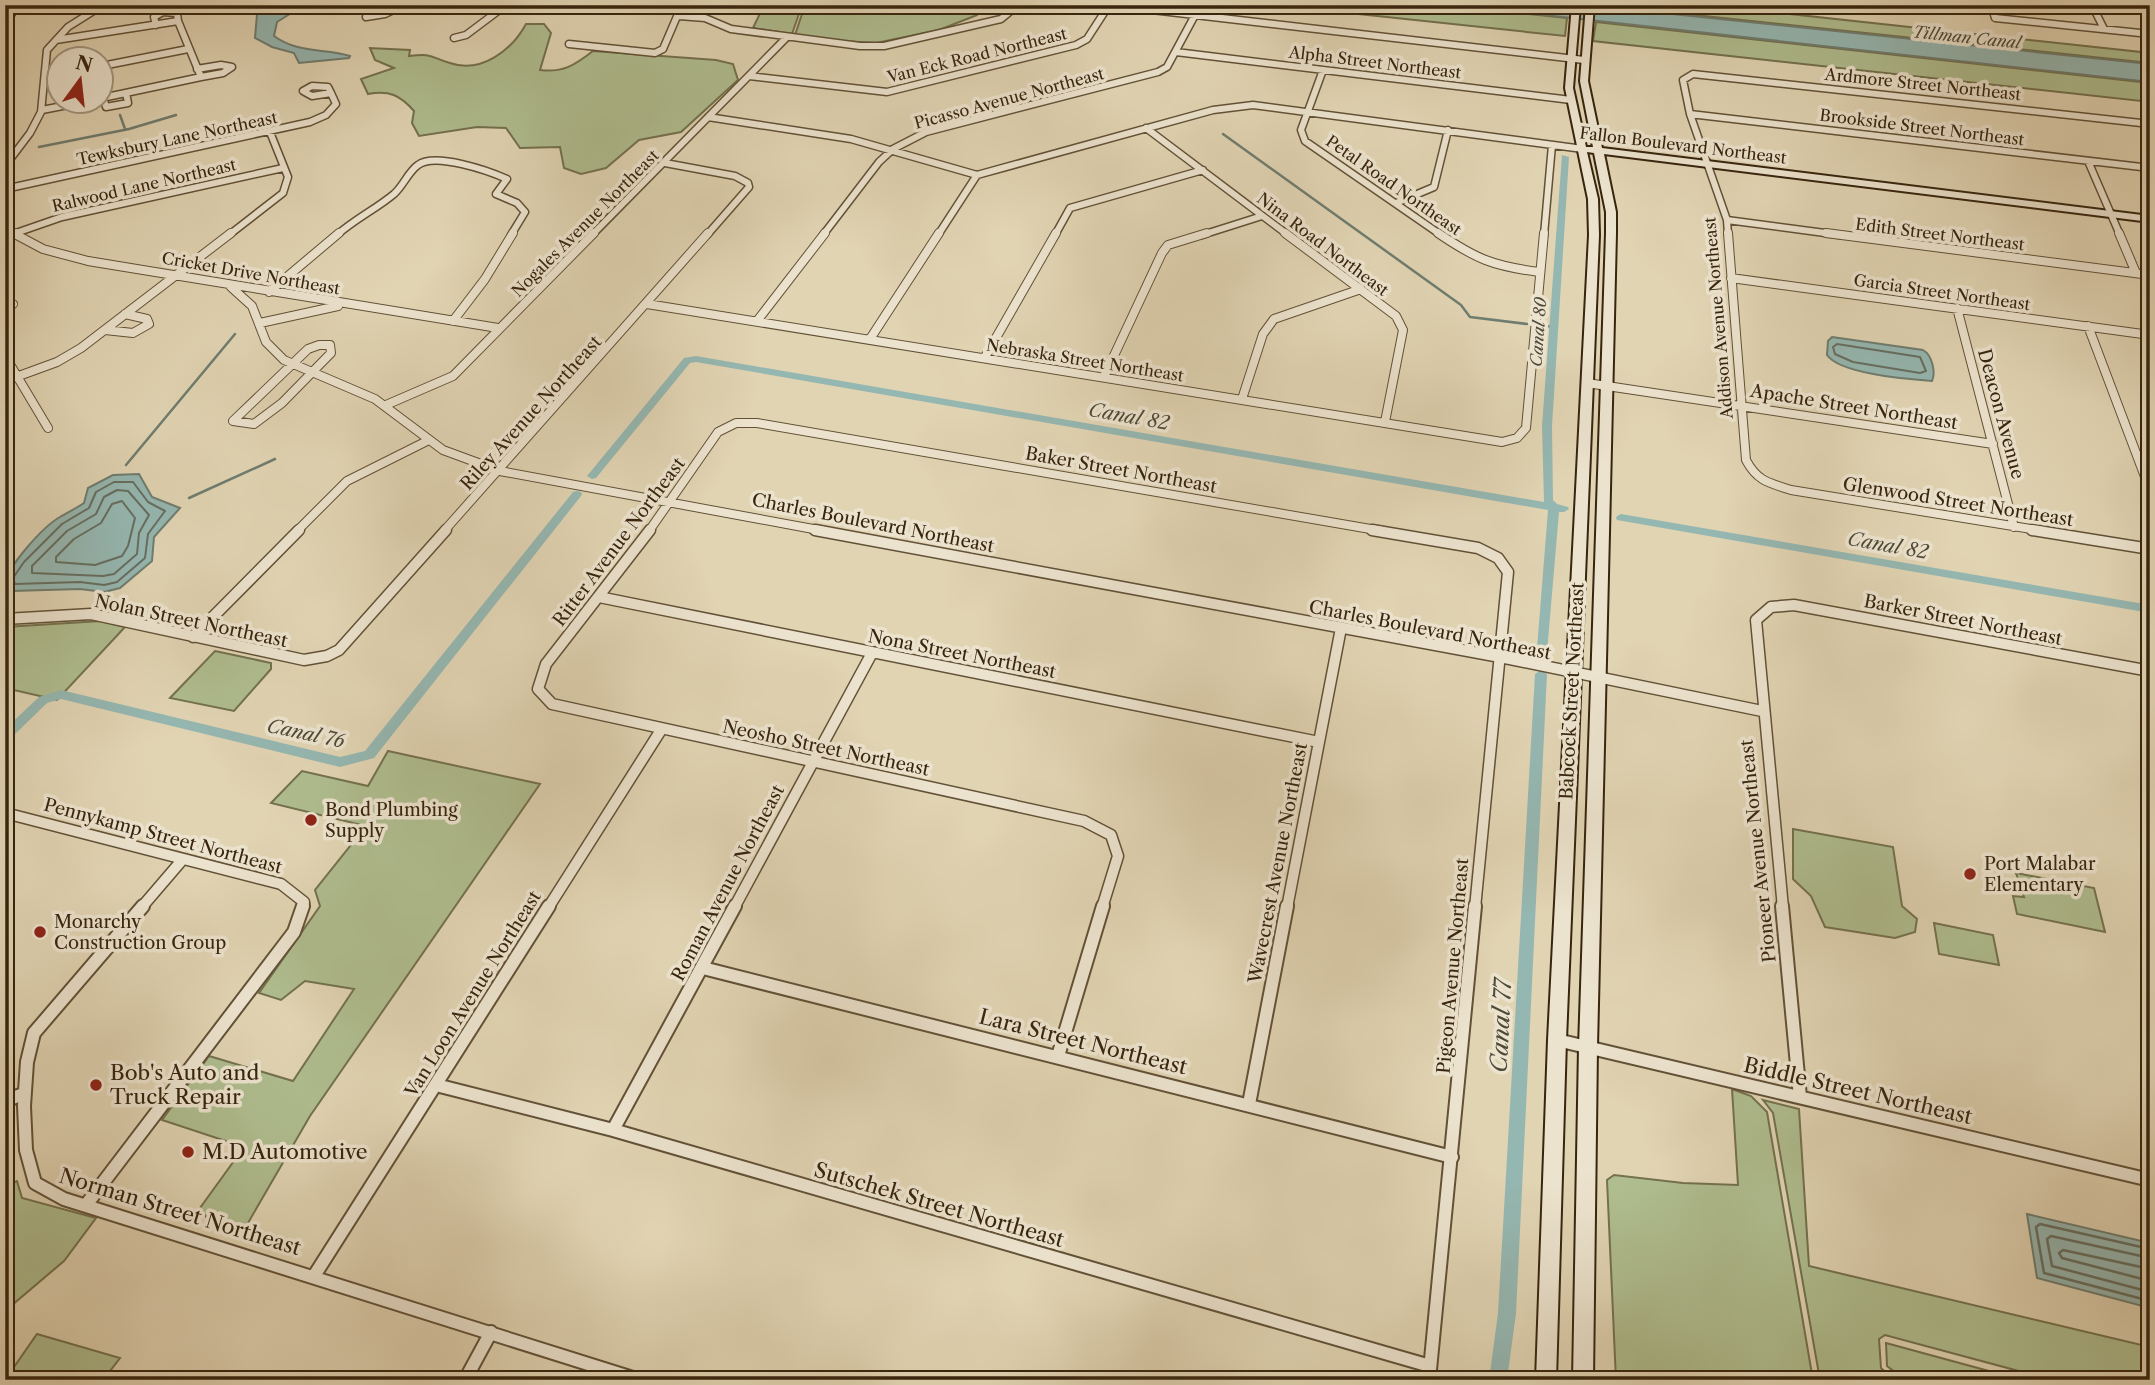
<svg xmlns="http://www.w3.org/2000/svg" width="2155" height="1385" viewBox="0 0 2155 1385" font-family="'Libre Caslon Text',serif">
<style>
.green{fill:#afbd8f;stroke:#73714e;stroke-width:2}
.water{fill:#95b7b1;stroke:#6f7d70;stroke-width:2}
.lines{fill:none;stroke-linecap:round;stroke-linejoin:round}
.shore-far1{stroke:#666e60;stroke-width:2}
.shore{stroke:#666e60;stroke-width:2.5}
.stream{stroke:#6f7d70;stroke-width:2.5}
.canal{fill:#95b7b1;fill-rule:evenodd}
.street-far3-casing{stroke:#625137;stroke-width:9}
.street-far2-casing{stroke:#625137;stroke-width:10}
.street-far1-casing{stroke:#625137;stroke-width:13}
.street-casing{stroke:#625137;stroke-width:16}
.secondary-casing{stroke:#37250e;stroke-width:4}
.highway-casing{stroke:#37250e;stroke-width:3}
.street-far3{stroke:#ece3ce;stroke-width:6}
.street-far2{stroke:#ece3ce;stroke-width:8}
.street-far1{stroke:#ece3ce;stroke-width:10}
.street{stroke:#ece3ce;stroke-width:12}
.secondary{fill:#ece3ce;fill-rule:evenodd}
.highway{fill:#e1d4b3;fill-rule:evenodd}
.poi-dot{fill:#8f2418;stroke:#ece3ce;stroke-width:2.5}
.labels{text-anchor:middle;stroke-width:7;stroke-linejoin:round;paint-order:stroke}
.far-water-label{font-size:16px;font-style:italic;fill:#4e4a37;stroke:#ece3ce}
.far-street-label{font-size:16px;fill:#37250e;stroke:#ece3ce}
.street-label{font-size:18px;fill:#37250e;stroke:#ece3ce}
.poi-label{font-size:18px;fill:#37250e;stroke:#ece3ce;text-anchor:start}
.water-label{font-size:19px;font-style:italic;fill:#4e4a37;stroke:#ece3ce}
.near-street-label{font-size:21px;fill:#37250e;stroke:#ece3ce}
.near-poi-label{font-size:21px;fill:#37250e;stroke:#ece3ce;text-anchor:start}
.near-water-label{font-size:23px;font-style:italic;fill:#4e4a37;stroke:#ece3ce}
</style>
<rect width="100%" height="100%" fill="#e1d4b3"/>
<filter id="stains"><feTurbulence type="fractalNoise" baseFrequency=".00286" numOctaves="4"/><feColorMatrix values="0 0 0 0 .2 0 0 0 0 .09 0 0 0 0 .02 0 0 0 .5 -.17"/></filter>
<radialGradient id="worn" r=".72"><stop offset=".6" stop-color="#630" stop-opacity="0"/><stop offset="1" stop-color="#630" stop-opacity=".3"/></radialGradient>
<path class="green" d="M764,5H802L792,34L753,28Z
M805,5H976L977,15L939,30L876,43L794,38Z
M1273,5H1441L1567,18L1565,36Z
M1600,5H1789L1790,14L2150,53V63Z
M1596,22L2150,83V102L1593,41Z
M526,24H544L551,33L540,70C563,73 575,65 593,51L716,60L733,64L738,80L681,132L639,140L606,168L581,174L564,168L560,147L520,148L506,128L477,127L419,136L412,123L414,111C400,95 389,90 368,94L361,79L394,68L375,60L370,48L410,50L409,56C434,53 429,57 450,63C481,74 512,50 526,24Z
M101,621L125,627L57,700L5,688V627Z
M215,651L271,663V669L234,711L170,698Z
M388,751L540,784L310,1116L241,1235L214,1228L200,1208L244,1147L162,1120L209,1056L293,1081L354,989L305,981L281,1000L259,993L320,906L315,890L366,826L271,803L302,771L368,786Z
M1793,829L1893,847L1902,906L1917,919L1915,932L1895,938L1825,927L1811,896L1793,879Z
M2016,873L2094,888L2105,932L2017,914L2013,896L2024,897Z
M1934,923L1993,935L1999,965L1939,954Z
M1732,1089L1751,1096L1767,1112L1813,1380H1616L1607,1180L1614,1175L1683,1183L1738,1185Z
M1763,1100L1799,1109L1809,1266L2150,1347V1380H2052L1885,1335L1879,1339L1881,1368L1894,1380H1820L1773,1113Z
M17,1181L22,1198L96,1218L64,1261L5,1311V1186Z
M37,1334L120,1358L103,1380H5Z
M1886,1343L2022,1380H1905L1887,1366Z"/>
<path class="water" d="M252,5H304L277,22L274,36C299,54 324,48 350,56L349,58L299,63L294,53L272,47L255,38L257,14Z
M1453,5H1586L2150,64V82Z
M1832,337L1923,350C1932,355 1936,372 1932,381C1908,379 1840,374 1827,355L1828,341Z
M139,474L152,497L180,508L154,537L152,561L120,588L104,592L80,589L12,591L6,584C6,567 44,526 60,517C68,512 77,508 84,503L88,488L113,475Z
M2027,1214L2150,1243V1308L2037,1278Z"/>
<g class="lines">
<path class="shore-far1" d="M1837,344L1920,357L1926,371L1920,373L1853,362L1835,354L1833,347Z
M114,482H133L148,502L165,511L148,534L145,558L117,582L104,585L80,582L15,584L13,578L24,562L62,524L89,508L96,492Z
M117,490L128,491L149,515L139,533L137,554L114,574L103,576L32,573V566L67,531L96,514L104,497Z
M122,501L135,518L128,546L122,556L95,565L56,562V557L74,539L101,523L112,504Z"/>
<path class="shore" d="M2150,1249L2040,1224L2036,1227L2044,1273L2150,1301
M2150,1258L2051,1236L2047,1239L2052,1266L2150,1292
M2150,1269L2063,1250L2059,1253L2062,1258L2150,1281"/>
<path class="stream" d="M120,115L125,129
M1223,134L1461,305L1470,317L1527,324
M39,147L129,129L176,115
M1547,326L1554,327
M126,465L235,334
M189,498L275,459"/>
<path class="canal" d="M1562,155L1569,157L1552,426L1553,500L1557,504L1568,507L1569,509L1564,512H1559L1546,664L1542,665L1536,661L1548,510L696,362L690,363L596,478L592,479L587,476L684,358L696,356L1544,502L1542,426Z
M577,491L581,492L582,494L581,496L374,758L340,767L61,699L47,703L9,740L5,742V729L39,697L61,690L340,757L365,751L573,492Z
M1621,514L2150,605V613L1617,520L1616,518L1617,516Z
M1541,670L1547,674L1516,1313L1507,1380H1489L1498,1313L1535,674Z"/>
<g class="street-far3-casing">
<path id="street-far3" d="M666,5L681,7
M1109,5L1584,60
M1991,5L1995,18L2140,33
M2092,5L2104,29
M679,16L705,18L731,29L860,46H884L1001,19L1018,5
M366,17L385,14L404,5
M156,25L154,17L163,12L177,13L178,21
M454,38L466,35L506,5
M56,40L178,21L201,77L102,98
M569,44L655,53L663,49L681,7L685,5
M1176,52L1571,100
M102,66L188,49
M197,69L221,65L232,67L223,73L201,77
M1323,70L1301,130L1305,141L1441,235
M46,76L60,74
M749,76L887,92L1076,45L1087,39L1109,5
M312,86L328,87L331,93L312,96L303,91Z
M103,97L106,107L128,103L126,93
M42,110L83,102
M1690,114L2150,168
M708,117L851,139L977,175
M1146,128L1288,235
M2088,161L2120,235
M665,163L735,176L748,183L749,187L707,235
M5,166L30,133L41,112L47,50L68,27L103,5
M5,189L310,122L326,115L336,104L331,93
M1396,203L1434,187L1448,130
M1727,220L1840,235
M5,227L16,235
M13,234L62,217L283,168
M229,235L283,193L288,177L270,132
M337,235C355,219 376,209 394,194C404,185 408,172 418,165C435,152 489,171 507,179L496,194L517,203L525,212L511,235
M592,235L787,37
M823,235L879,162L893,149L926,132L1158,72L1167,67L1195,15
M938,235L977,175L1213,110L1253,105L1583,149
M1055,235L1070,208L1203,170
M1202,235L1262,216
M1544,235L1552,145
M1728,235L1727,220L1690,114L1683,80L1693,74L2150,124"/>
</g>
<g class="street-far2-casing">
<path id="street-far2" d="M13,233L43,249L88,261L498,328
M1285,233L1396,316L1403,330L1385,422
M1438,233C1476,259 1493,266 1539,272
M1728,233L1746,460C1757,481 1769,483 1791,490L2043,531
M1826,233L2150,275
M2119,233L2136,273
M13,234L16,233
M1731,278L2150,335
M231,287L252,306L266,342L284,360L375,399L443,450L500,471L824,531
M269,292L339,233
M647,304L1502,442L1517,438L1526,428L1544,233
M1957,308L2014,527
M5,309L13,304
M453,321L485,279L513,233
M757,321L825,233
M260,323L338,306
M2088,326L2150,490
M105,330L133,333L149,324L147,319L125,314
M870,339L939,233
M319,345H330L331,353L282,403L254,424L233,421L308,349Z
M5,356L48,428
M985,357L1056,233
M1104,377L1162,253L1168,245L1207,233
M5,381L57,362L81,348L231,233
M1587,383L1993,444
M1242,399L1263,334L1274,319L1361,289
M386,405L453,376L594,233
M297,531L347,481L427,441
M444,531L708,233
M649,531L718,432L736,423H757L1382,531"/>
</g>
<g class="street-far1-casing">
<path id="street-far1" d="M650,530L546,664L538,689L552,704L1084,821L1111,835L1118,856L1102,908
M815,530L1500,657L1762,711
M1372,530L1478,548L1498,558L1508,572L1475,908
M2032,530L2150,549
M599,597L1319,742
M5,619L91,614L304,660L327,656L339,650L446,530
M193,637L299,530
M5,813L281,884L304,902L302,908
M141,908L183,859
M548,908L661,730
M734,908L872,653
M1287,908L1341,628
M1783,908L1756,620L1771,607L1794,605L2150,671"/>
</g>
<g class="street-casing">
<path id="street" d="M143,906L34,1033L27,1062L24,1106L26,1150L35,1183L64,1199L639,1380
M1782,906L1800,1097
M703,968L1452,1157
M1557,1040L2150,1180
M1058,1056L1103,906
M436,1085L613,1130L1430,1366
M5,1101L23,1094
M1249,1104L1287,906
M613,1130L735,906
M86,1205L294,932L303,906
M314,1276L549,906
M465,1380L491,1332
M1429,1380L1475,906"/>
</g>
<g class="secondary-casing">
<path id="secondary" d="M1572,5H1580L1573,88L1586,147H1593L1580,81L1586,5H1594L1588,81L1602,148L2150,216V222L1604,154L1616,212V233L1597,1047L1593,1380H1573L1579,1047L1606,233V212L1594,153L1587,152L1598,199L1599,235L1566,1040L1556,1380H1536L1548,1040L1589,235L1588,199L1565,88Z"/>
</g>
<g class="highway-casing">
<path id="highway" d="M9,5H19L10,24L5,27V13Z"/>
</g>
<use href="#street-far3" class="street-far3"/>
<use href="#street-far2" class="street-far2"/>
<use href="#street-far1" class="street-far1"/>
<use href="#street" class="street"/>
<use href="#secondary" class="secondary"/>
<use href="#highway" class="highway"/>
</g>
<g class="poi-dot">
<circle cx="311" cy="820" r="7"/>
<circle cx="1970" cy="874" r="7"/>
<circle cx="40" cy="932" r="7"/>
<circle cx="96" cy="1085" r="7"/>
<circle cx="188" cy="1152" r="7"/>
</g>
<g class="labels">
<g class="far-water-label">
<text transform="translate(1967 37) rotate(6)" y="6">Tillman Canal</text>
<text transform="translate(1538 332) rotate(-86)" y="6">Canal 80</text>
</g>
<g class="far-street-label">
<text transform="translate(977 55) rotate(-14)" y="6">Van Eck Road Northeast</text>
<text transform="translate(1375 62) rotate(7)" y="6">Alpha Street Northeast</text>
<text transform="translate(1923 84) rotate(6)" y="6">Ardmore Street Northeast</text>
<text transform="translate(1009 98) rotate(-15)" y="6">Picasso Avenue Northeast</text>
<text transform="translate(1922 127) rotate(7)" y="6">Brookside Street Northeast</text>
<text transform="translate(177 138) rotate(-12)" y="6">Tewksbury Lane Northeast</text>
<text transform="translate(1683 145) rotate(7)" y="6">Fallon Boulevard Northeast</text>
<text transform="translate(144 185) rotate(-13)" y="6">Ralwood Lane Northeast</text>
<text transform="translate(1394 185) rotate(35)" y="6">Petal Road Northeast</text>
<text transform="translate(585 223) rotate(-45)" y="6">Nogales Avenue Northeast</text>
<text transform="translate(1940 234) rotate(7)" y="6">Edith Street Northeast</text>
<text transform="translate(1323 244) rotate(37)" y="6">Nina Road Northeast</text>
<text transform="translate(251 273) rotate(10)" y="6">Cricket Drive Northeast</text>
<text transform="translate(1942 292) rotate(8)" y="6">Garcia Street Northeast</text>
<text transform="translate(1718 318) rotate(-95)" y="6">Addison Avenue Northeast</text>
<text transform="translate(1085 360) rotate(9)" y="6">Nebraska Street Northeast</text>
</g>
<g class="street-label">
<text transform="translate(1854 407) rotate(9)" y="6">Apache Street Northeast</text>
<text transform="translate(531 413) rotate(-48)" y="6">Riley Avenue Northeast</text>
<text transform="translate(2001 414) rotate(75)" y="6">Deacon Avenue</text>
<text transform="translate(1121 470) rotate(10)" y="6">Baker Street Northeast</text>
<text transform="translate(1958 502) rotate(9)" y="6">Glenwood Street Northeast</text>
<text transform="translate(873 523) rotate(11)" y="6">Charles Boulevard Northeast</text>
<text transform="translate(619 542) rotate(-53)" y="6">Ritter Avenue Northeast</text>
<text transform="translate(1963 620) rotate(11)" y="6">Barker Street Northeast</text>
<text transform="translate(191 621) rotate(12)" y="6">Nolan Street Northeast</text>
<text transform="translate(1430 630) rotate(11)" y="6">Charles Boulevard Northeast</text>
<text transform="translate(962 654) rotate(11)" y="6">Nona Street Northeast</text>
<text transform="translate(1572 691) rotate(-87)" y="6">Babcock Street Northeast</text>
<text transform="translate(826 748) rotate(12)" y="6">Neosho Street Northeast</text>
<text transform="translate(163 836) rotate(15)" y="6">Pennykamp Street Northeast</text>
<text transform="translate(1758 851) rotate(-96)" y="6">Pioneer Avenue Northeast</text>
<text transform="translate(1278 863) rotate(-79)" y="6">Wavecrest Avenue Northeast</text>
<text transform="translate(728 883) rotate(-62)" y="6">Roman Avenue Northeast</text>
<text transform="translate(1453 966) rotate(-85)" y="6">Pigeon Avenue Northeast</text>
<text transform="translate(473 994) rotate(-58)" y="6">Van Loon Avenue Northeast</text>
</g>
<g class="poi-label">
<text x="325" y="816">Bond Plumbing<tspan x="325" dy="21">Supply</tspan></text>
<text x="1984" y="870">Port Malabar<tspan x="1984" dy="21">Elementary</tspan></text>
<text x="54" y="928">Monarchy<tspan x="54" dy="21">Construction Group</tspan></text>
</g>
<g class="water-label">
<text transform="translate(1129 416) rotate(10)" y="7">Canal 82</text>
<text transform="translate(1888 545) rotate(10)" y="7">Canal 82</text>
<text transform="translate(306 733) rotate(12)" y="7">Canal 76</text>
</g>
<g class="near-street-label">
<text transform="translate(1083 1042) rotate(14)" y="7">Lara Street Northeast</text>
<text transform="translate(1858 1091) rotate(13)" y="7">Biddle Street Northeast</text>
<text transform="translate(939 1205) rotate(16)" y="7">Sutschek Street Northeast</text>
<text transform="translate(180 1212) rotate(17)" y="7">Norman Street Northeast</text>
</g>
<g class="near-poi-label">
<text x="110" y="1080">Bob's Auto and<tspan x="110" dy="24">Truck Repair</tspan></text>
<text x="202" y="1159">M.D Automotive</text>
</g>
<g class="near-water-label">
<text transform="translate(1501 1026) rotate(-87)" y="8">Canal 77</text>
</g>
</g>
<rect width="2155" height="1385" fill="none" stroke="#e1d4b3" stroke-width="28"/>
<rect x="7" y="7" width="2141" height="1371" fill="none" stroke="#37250e" stroke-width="3.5"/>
<rect x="14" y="14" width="2127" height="1357" fill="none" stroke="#37250e" stroke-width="2"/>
<g transform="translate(80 80) rotate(15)"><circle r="33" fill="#ece3ce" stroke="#a49781" stroke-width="2"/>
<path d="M0-5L12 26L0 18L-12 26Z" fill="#8f2418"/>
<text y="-10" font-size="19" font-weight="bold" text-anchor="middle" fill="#37250e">N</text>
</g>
<rect width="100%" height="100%" filter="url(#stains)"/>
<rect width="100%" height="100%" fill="url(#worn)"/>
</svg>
